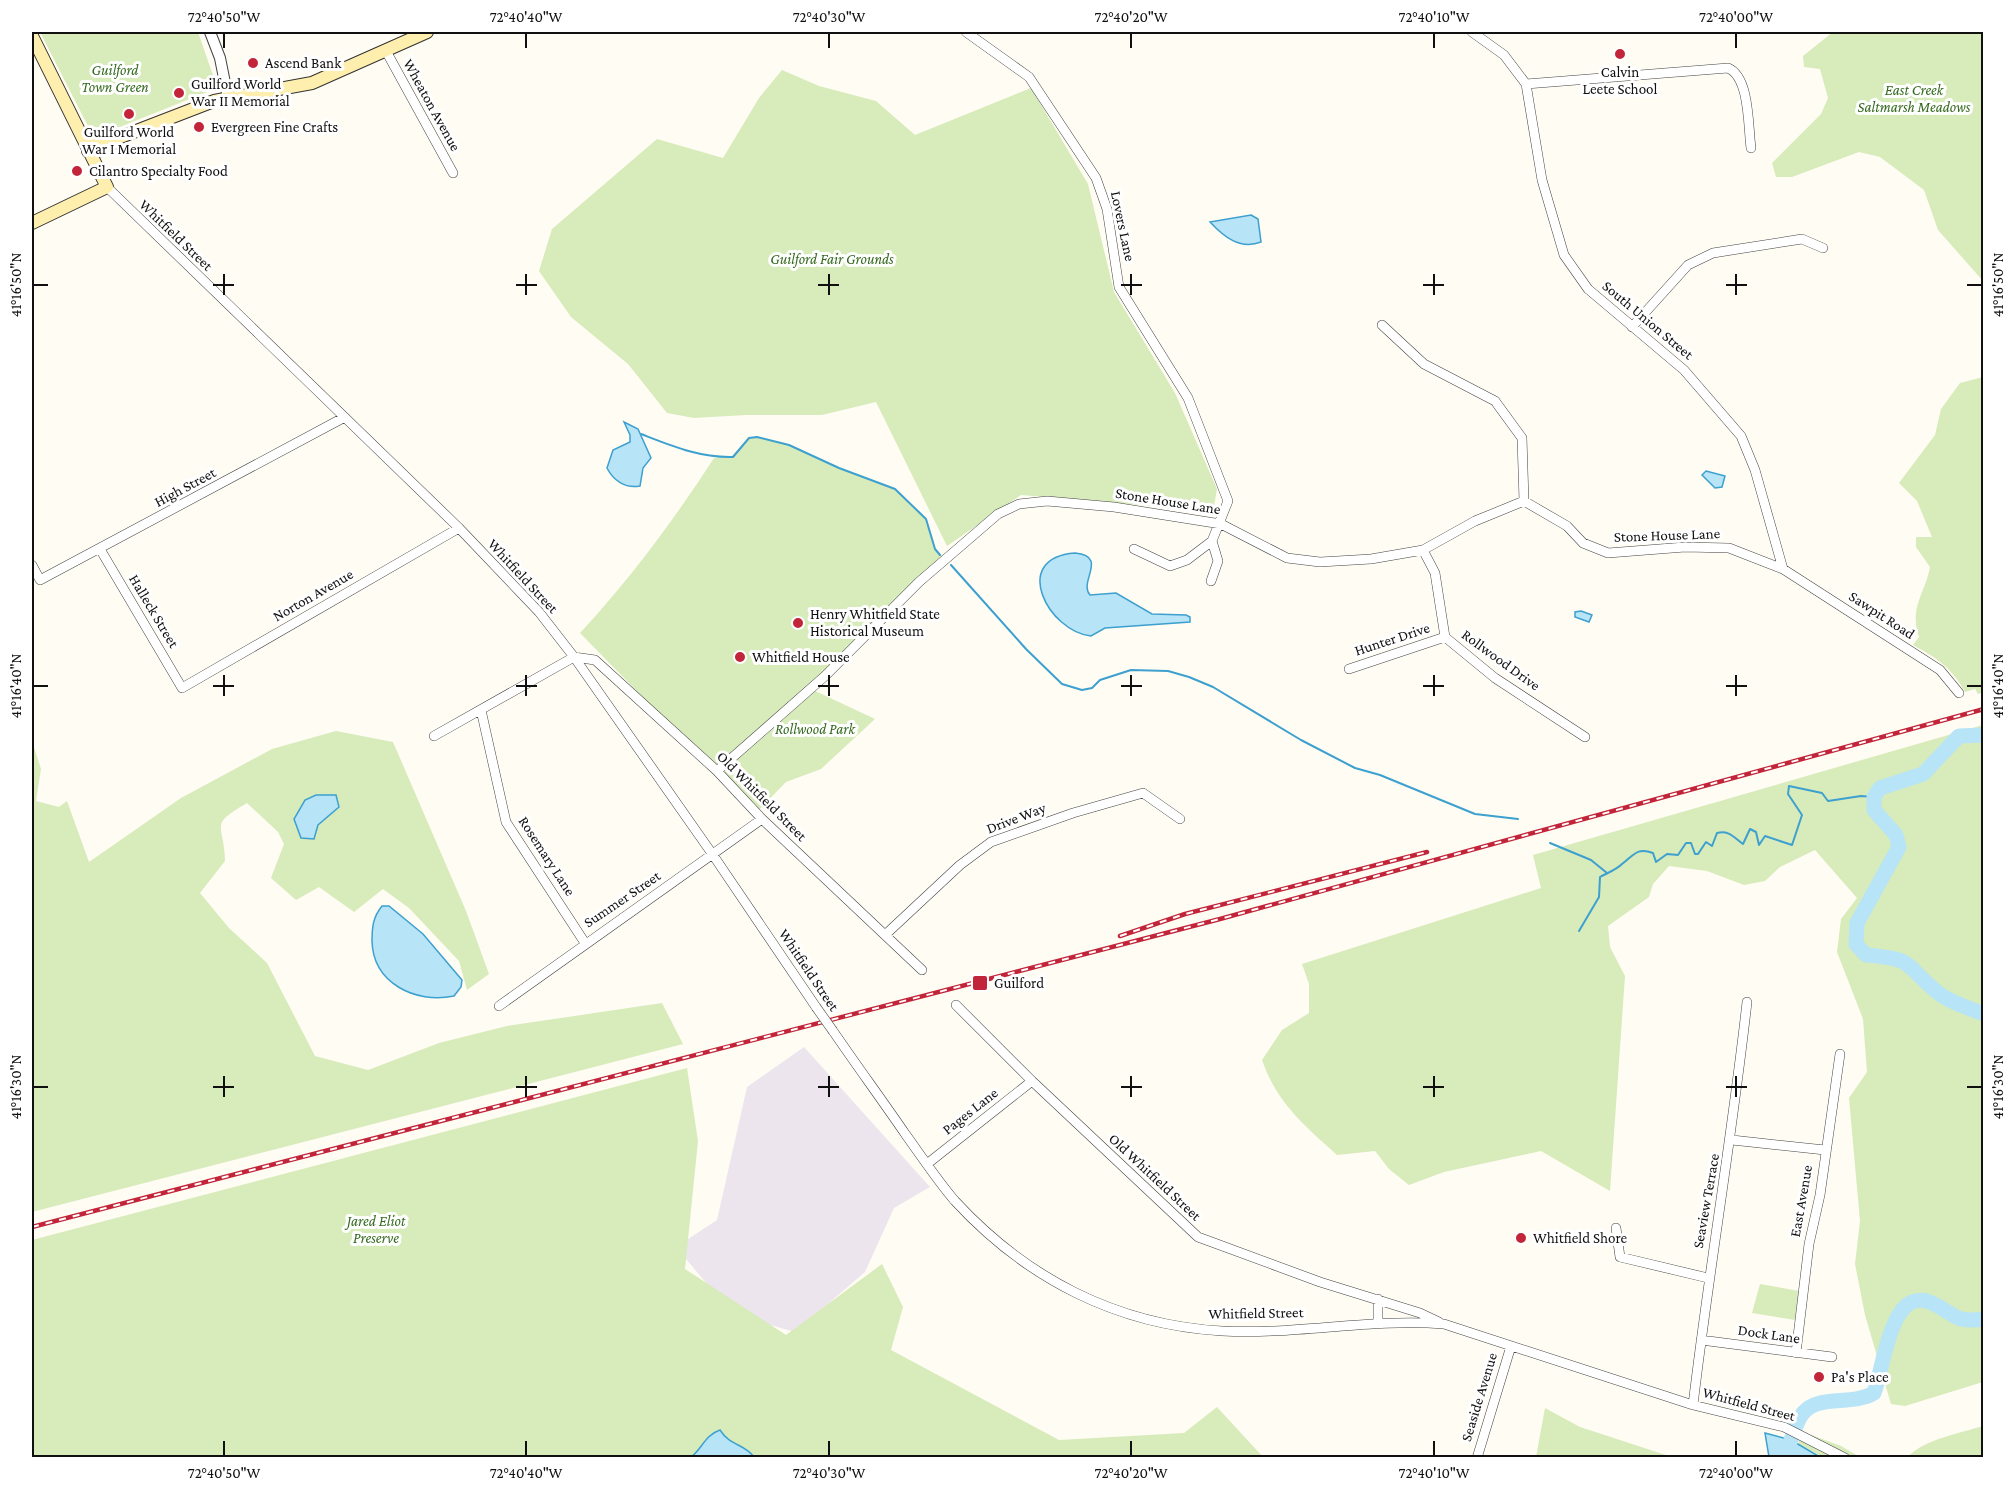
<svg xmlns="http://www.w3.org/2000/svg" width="2015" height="1489" viewBox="0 0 2015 1489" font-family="'Crimson Pro',serif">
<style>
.industrial{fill:#ece5ee}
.green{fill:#d8ebbb;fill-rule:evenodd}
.water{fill:#b7e4f7;stroke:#3da0cf;stroke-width:1.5}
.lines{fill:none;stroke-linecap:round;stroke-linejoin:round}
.stream{stroke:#3da0cf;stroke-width:2}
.river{stroke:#b7e4f7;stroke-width:15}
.minor-casing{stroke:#434343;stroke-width:10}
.tertiary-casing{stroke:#434343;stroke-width:12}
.secondary-casing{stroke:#323232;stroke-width:14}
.minor{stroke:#fff;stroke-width:9}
.tertiary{stroke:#fff;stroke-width:10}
.secondary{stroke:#ffefae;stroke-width:12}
.rail-casing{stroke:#c22539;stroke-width:4.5}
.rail{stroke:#fff;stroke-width:2;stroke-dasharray:7;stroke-linecap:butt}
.minor-bridge-casing{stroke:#434343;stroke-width:10;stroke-linecap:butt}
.minor-bridge{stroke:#fff;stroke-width:9}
.ticks{fill:none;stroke:#101010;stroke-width:2}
.poi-dot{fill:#c22539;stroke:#fff;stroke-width:2}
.labels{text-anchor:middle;stroke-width:6;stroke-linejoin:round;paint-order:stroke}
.poi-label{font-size:15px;fill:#101010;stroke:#fff;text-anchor:start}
.park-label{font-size:15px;font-style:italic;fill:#34691e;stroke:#fff}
.street-label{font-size:15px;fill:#101010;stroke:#fff}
.neatline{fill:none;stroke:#101010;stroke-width:2}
.ticks-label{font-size:15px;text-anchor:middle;fill:#101010}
</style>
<rect width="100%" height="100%" fill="#fffcf3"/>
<path class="industrial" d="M804,1047L930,1187L894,1208L865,1272L795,1332L770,1325L722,1302L676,1247L717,1220L747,1087Z"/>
<path class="green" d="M40,32H198L216,84L212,90L100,135L92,134Z
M1833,32H1983V281L1938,230L1924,190L1880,157L1859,152L1792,177H1776L1772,163L1821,114L1828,98L1820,69L1804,67L1803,56Z
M782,70L819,86L876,101L915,135L1031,88L1088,184L1114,292L1175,393L1217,489L1213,511L1021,495L947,546L876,402L822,415H746L694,418L667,413L628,364L571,317L539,271L552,229L657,139L723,158L759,98Z
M1983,377L1984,692L1978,694L1975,689L1965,692C1952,668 1937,658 1913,645L1919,637C1909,607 1925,594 1930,567L1916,547V537H1932L1917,501L1899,483L1935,435L1941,409L1960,383Z
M757,437L789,445L839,468L895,489L926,519L935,549L945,559L811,689L875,719L821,769L786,782L756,813L580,633C630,579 674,520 714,458L731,457L749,438Z
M1983,725V1382L1905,1406L1891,1404L1865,1315L1855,1264L1860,1221L1849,1098L1867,1072L1863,1019L1837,952L1841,919L1857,898L1815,850L1780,867L1765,881L1744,885L1707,871L1669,866L1653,884L1649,897L1608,926L1610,947L1625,976L1610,1191L1541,1151L1444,1172L1409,1185L1389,1169L1375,1151L1337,1155C1304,1125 1277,1103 1262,1060L1282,1030L1309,1013V984L1302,964L1541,888L1533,855Z
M336,731L393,742L466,911L489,974L467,990L459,961L409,908L383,889L354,912L319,887L296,900L271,878L284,844L278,832L247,803C208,826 224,822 225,861L200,893L229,928L267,963L315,1056L368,1070L439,1043L507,1026L662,1003L683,1044L32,1212V741L41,769L36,801L59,807L67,801L89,862L181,798L272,749ZM316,795L325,819L318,826L314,839L301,838L294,819L305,800Z
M687,1068L698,1141L685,1269L786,1335L882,1264L903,1307L891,1350L1059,1440L1184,1433L1217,1407L1263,1457H754C745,1444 731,1447 720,1430C705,1439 703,1448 691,1458H36L32,1454V1240Z
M1760,1284L1799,1291L1795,1320L1752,1313Z
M1545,1408L1580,1427L1672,1457H1536Z
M1983,1426V1457H1908C1924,1439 1961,1433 1983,1426Z
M1803,1432L1841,1446L1860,1457H1823L1798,1444Z"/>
<path class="water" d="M1251,215L1258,219L1261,242C1240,250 1224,237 1210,222Z
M624,422L638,429L651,458L643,468L640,486C625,489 613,480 607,468L613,450L630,442V435Z
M1706,471L1725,476L1722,487L1715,488L1702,475Z
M1075,553C1109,556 1078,582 1090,595L1116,593L1152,614L1186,615L1190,617V622L1105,628L1091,636C1049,632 1009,558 1075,553Z
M1581,611L1592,615L1589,622L1575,617V612Z
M316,795H336L339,807L318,825L314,839L301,838L294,819L305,800Z
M382,906H389L423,934L462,980L461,987L454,996C415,1004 373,983 372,941C372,927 373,917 382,906Z
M720,1430C730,1446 745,1444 754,1457H691C702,1449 705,1435 720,1430Z
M1765,1433L1791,1440L1820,1457H1769Z"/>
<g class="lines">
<path class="stream" d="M641,434C672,446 700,458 733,457L749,438L757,437L789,445L839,468L895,489L926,519L935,549L940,555
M951,565L1026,649L1062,684L1082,690L1092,688L1100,680L1131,670L1168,671L1189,677L1213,687L1301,740L1355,768L1380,775L1475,814L1518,819
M1550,843L1591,860L1607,873
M1579,931L1599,897L1600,877C1607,873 1616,870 1622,864C1634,855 1637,847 1653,853L1656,862L1667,854L1678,855L1686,843H1691L1695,854H1698L1706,842L1712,846L1717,833C1730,830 1734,838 1743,844L1750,829L1756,832L1759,845L1765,836L1792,845L1802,815L1788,794L1789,786L1822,793L1828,801L1861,796L1874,797"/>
<path class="river" d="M1984,735L1959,736L1923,774L1880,788L1874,797V810L1896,835L1899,847L1857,923L1856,944L1866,955C1916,959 1903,964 1937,992C1949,1002 1969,1008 1984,1014
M1791,1440C1794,1432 1797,1420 1803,1413C1818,1394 1852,1406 1874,1393C1884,1368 1890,1284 1932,1303C1957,1315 1954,1323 1984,1319"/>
<g class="minor-casing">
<path id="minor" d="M966,32L1029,77L1096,178L1107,209L1119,287L1188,398L1228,501L1212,541L1218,561L1211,581
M1472,32L1504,55L1526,84L1542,180L1564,255L1588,289L1684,370L1741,436L1755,470L1783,569
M386,51L453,173
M1526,84L1728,68C1750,77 1748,127 1751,148
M107,187L459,528L539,612L574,657L713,855L816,1007
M1382,325L1424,364L1495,401L1522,438L1524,501
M1632,327L1688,265L1713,253L1802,239L1823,248
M100,549L182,688L459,528
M1134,549L1170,566L1187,560L1212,541
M1423,550L1435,573L1445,637L1495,678L1585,737
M32,565L40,580L343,418
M1349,669L1445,637
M481,710L506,822L585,943
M434,736L574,657L595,660L717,771L762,819L922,970
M717,771L825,676L919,582L998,514L1019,504L1047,501L1114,507L1221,524L1287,558L1320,562L1371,559L1423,550L1475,521L1524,501L1567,526L1583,543L1608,553L1685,547L1729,548L1783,569L1940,670L1959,693
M885,935L960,865L991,842L1073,813L1143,793L1180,819
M956,1005L1032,1081L1198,1237L1320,1282L1420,1313L1439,1322
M499,1006L762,819
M833,1031C857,1066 882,1100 906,1135C922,1157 937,1180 955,1201C1026,1278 1116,1325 1222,1331C1296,1335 1370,1318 1444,1324L1693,1405L1784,1427L1845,1458
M1732,1140L1825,1150
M927,1164L1032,1081
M1616,1228L1620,1257L1708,1278
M1378,1299V1322
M1701,1340L1832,1357
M1796,1353L1809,1244L1820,1195L1840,1054
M1693,1405C1709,1270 1732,1137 1747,1002
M1477,1458L1511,1346"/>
</g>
<g class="tertiary-casing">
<path id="tertiary" d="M210,32L220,58L228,98"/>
</g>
<g class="secondary-casing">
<path id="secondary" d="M32,36L107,187L32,223
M88,151C97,140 104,137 118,138L214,101L312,83L427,32
M88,151C102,152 109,148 118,138"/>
</g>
<use href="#minor" class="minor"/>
<use href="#tertiary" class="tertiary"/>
<use href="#secondary" class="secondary"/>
<g class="rail-casing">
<path id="rail" d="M1120,936L1185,914L1427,852
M32,1227L1220,919L1984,709"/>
</g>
<use href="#rail" class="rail"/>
<g class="minor-bridge-casing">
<path id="minor-bridge" d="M816,1007L833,1031"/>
</g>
<use href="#minor-bridge" class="minor-bridge"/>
</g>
<path class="ticks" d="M224,33V48M526,33V48M829,33V48M1131,33V48M1434,33V48M1736,33V48M224,274V295M526,274V295M829,274V295M1131,274V295M1434,274V295M1736,274V295M33,285H48M213,285H234M516,285H537M818,285H839M1121,285H1142M1423,285H1444M1726,285H1747M1967,285H1982M224,675V696M526,675V696M829,675V696M1131,675V696M1434,675V696M1736,675V696M33,686H48M213,686H234M516,686H537M818,686H839M1121,686H1142M1423,686H1444M1726,686H1747M1967,686H1982M224,1076V1097M526,1076V1097M829,1076V1097M1131,1076V1097M1434,1076V1097M1736,1076V1097M33,1087H48M213,1087H234M516,1087H537M818,1087H839M1121,1087H1142M1423,1087H1444M1726,1087H1747M1967,1087H1982M224,1441V1456M526,1441V1456M829,1441V1456M1131,1441V1456M1434,1441V1456M1736,1441V1456"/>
<g class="poi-dot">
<circle cx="1620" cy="54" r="6"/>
<circle cx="253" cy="63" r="6"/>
<circle cx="179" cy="93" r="6"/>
<circle cx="129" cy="114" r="6"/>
<circle cx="199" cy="127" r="6"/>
<circle cx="77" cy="171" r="6"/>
<circle cx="798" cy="623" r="6"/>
<circle cx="740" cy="657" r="6"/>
<rect x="972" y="975" width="16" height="16" rx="3"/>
<circle cx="1521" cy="1238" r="6"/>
<circle cx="1819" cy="1377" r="6"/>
</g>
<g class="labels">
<g class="poi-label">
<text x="265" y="68">Ascend Bank</text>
<text x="1620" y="77" text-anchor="middle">Calvin<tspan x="1620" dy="17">Leete School</tspan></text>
<text x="191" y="89">Guilford World<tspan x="191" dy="17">War II Memorial</tspan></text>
<text x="211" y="132">Evergreen Fine Crafts</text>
<text x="129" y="137" text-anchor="middle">Guilford World<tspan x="129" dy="17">War I Memorial</tspan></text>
<text x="89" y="176">Cilantro Specialty Food</text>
<text x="810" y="619">Henry Whitfield State<tspan x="810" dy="17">Historical Museum</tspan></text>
<text x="752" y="662">Whitfield House</text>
<text x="994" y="988">Guilford</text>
<text x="1533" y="1243">Whitfield Shore</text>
<text x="1831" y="1382">Pa's Place</text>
</g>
<g class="park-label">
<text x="115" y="75">Guilford<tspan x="115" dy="17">Town Green</tspan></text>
<text x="1914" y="95">East Creek<tspan x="1914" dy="17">Saltmarsh Meadows</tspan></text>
<text x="832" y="264">Guilford Fair Grounds</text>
<text x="815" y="734">Rollwood Park</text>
<text x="376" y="1226">Jared Eliot<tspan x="376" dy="17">Preserve</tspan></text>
</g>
<g class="street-label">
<text transform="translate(432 105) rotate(61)" y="5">Wheaton Avenue</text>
<text transform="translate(1123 226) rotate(78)" y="5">Lovers Lane</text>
<text transform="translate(176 235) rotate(44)" y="5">Whitfield Street</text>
<text transform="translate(1648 320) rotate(40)" y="5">South Union Street</text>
<text transform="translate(185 487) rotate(-28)" y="5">High Street</text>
<text transform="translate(1168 501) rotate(9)" y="5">Stone House Lane</text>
<text transform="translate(1667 535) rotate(-2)" y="5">Stone House Lane</text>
<text transform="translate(523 576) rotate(47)" y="5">Whitfield Street</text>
<text transform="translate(313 595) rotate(-30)" y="5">Norton Avenue</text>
<text transform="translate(154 611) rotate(59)" y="5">Halleck Street</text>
<text transform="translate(1882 615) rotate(33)" y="5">Sawpit Road</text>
<text transform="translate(1392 639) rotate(-18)" y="5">Hunter Drive</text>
<text transform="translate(1501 660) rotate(36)" y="5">Rollwood Drive</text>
<text transform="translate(762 796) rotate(45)" y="5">Old Whitfield Street</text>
<text transform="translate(1016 818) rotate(-21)" y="5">Drive Way</text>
<text transform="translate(547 856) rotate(57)" y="5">Rosemary Lane</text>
<text transform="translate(622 899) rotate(-34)" y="5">Summer Street</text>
<text transform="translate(809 970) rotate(56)" y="5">Whitfield Street</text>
<text transform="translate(970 1111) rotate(-38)" y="5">Pages Lane</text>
<text transform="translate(1155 1177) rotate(43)" y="5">Old Whitfield Street</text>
<text transform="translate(1706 1201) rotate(-80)" y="5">Seaview Terrace</text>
<text transform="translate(1801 1201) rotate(-80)" y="5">East Avenue</text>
<text transform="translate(1256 1313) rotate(-1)" y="5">Whitfield Street</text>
<text transform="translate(1769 1334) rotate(8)" y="5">Dock Lane</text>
<text transform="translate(1479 1397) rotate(-73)" y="5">Seaside Avenue</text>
<text transform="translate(1749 1404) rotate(15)" y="5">Whitfield Street</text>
</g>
</g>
<rect width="2015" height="1489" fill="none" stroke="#ffffff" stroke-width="66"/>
<rect x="33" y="33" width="1949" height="1423" class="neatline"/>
<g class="ticks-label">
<text x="224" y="22">72°40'50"W</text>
<text x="526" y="22">72°40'40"W</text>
<text x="829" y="22">72°40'30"W</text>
<text x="1131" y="22">72°40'20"W</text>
<text x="1434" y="22">72°40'10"W</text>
<text x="1736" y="22">72°40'00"W</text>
<text transform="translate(16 285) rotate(-90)" y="5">41°16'50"N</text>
<text transform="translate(1998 285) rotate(-90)" y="5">41°16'50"N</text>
<text transform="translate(16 686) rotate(-90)" y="5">41°16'40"N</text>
<text transform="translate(1998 686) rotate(-90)" y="5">41°16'40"N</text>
<text transform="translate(16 1087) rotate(-90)" y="5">41°16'30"N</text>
<text transform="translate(1998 1087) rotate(-90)" y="5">41°16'30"N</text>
<text x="224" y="1478">72°40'50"W</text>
<text x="526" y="1478">72°40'40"W</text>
<text x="829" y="1478">72°40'30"W</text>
<text x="1131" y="1478">72°40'20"W</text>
<text x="1434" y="1478">72°40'10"W</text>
<text x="1736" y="1478">72°40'00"W</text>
</g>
</svg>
